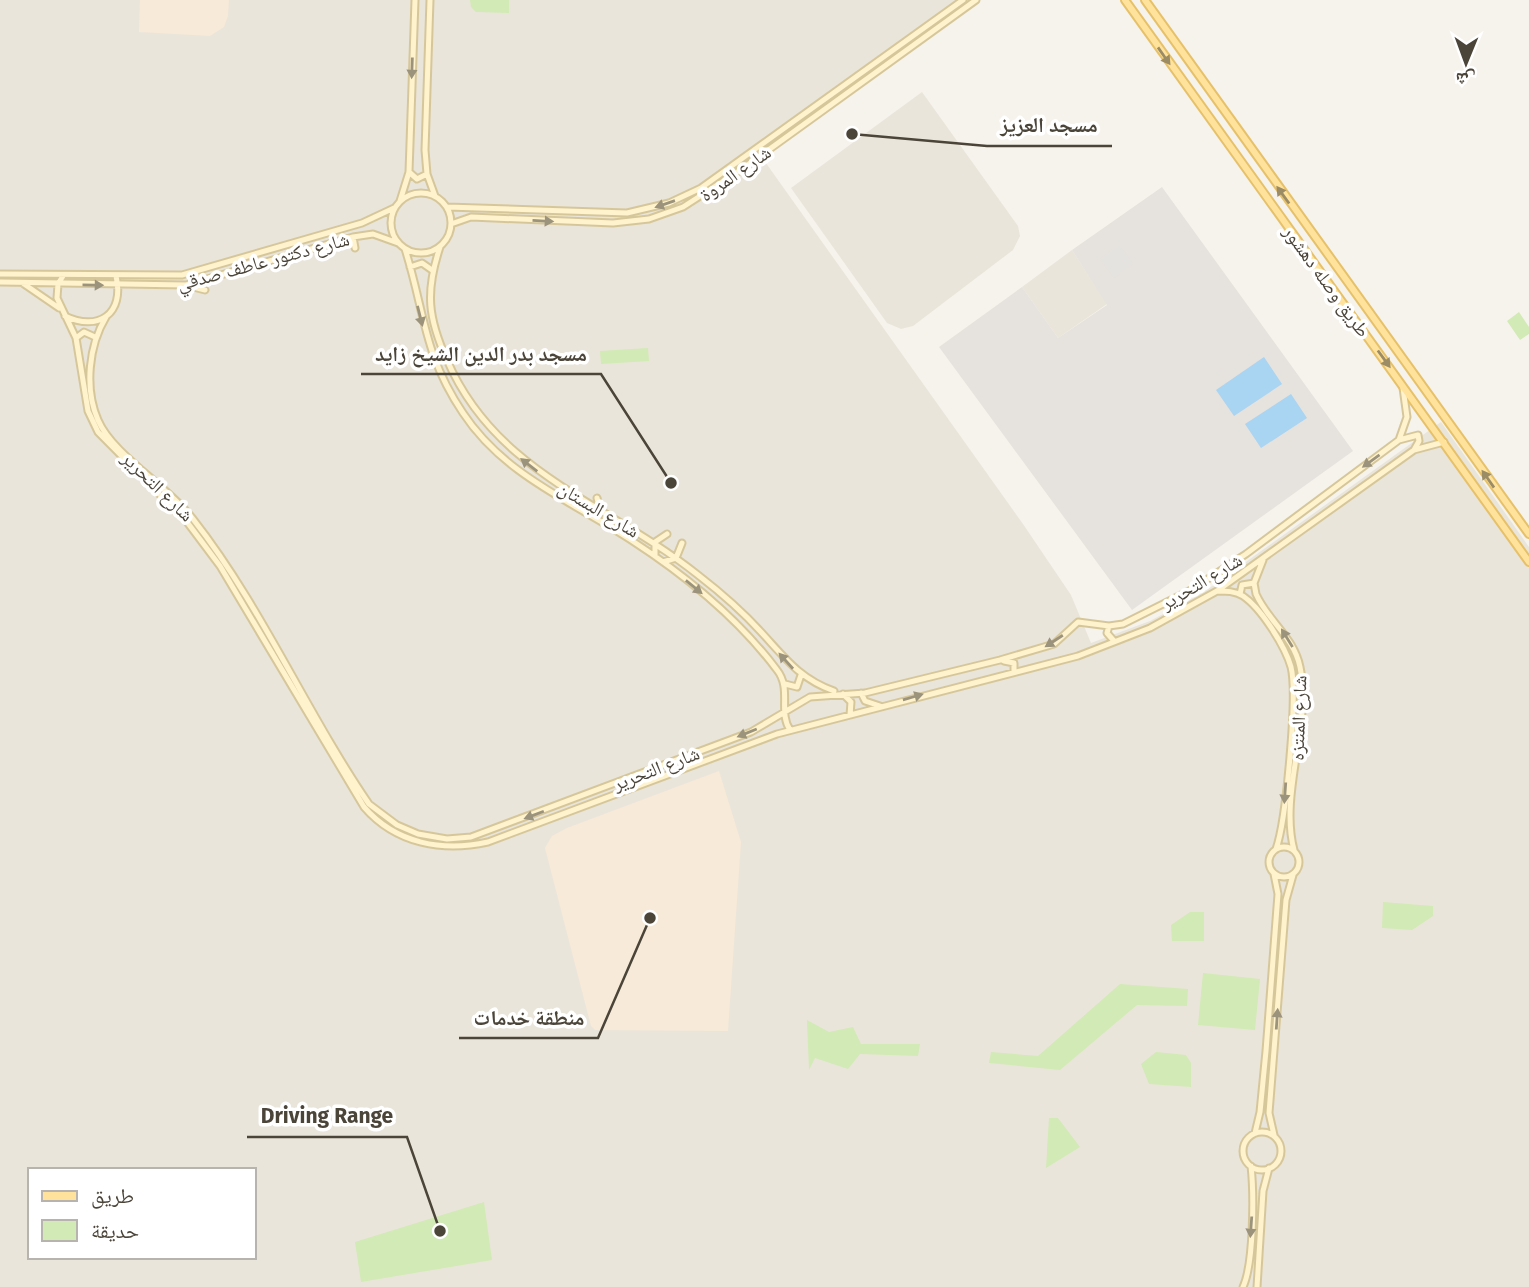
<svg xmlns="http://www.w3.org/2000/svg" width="1529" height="1287" viewBox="0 0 1529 1287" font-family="'Fira Sans','Noto Naskh Arabic',sans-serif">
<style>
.residential{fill:#eae5da;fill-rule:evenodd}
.commercial{fill:#f7ead8}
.industrial{fill:#e6e2dd}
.green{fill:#d2eab5}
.parking{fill:#e5e3e0}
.water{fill:#a9d4f2}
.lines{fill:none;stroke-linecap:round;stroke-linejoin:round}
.secondary-casing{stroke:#d6c79b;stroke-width:9}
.primary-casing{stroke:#e6c16a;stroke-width:10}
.secondary{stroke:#fff3cd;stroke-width:5}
.primary{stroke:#ffe39c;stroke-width:6}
.oneway{fill:#9c8c66}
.oneway2{fill:#9c937c}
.labels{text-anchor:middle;stroke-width:7;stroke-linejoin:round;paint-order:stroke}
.street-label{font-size:19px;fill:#4b4439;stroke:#fff}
.leader{fill:none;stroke:#4b4439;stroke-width:2.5}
.callout-dot{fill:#4b4439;stroke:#fff;stroke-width:2.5}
.callout-label{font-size:21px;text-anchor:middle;font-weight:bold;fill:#4b4439;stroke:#fff;stroke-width:7;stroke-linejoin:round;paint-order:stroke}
</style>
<rect width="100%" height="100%" fill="#f6f3ec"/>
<path class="residential" d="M0,0H977L829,100L758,152L1023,524L1071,595L1091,643L1150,621L1204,592L1441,422L1529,547V1287H0ZM30,1170H254V1257H30Z
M922,92L1018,226L1020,236L1013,250L913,326L901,329L887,323L791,188Z
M1072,250L1107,304L1058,338L1022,287Z"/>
<path class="commercial" d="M140,0H229L228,16L224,27L210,36L139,32Z
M719,771L741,842L728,1031L595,1030L591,1026L545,848L552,836L567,828Z"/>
<path class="industrial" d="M1162,187L1353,451L1132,610L939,347L1022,287L1058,338L1107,305L1072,250Z"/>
<path class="green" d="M470,0H509V13L476,12L471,7Z
M1519,312L1529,327V334L1520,340L1507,321Z
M648,348L649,361L601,364L600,351Z
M1383,902L1433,906V916L1412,930L1382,928Z
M1190,912H1204V941H1172L1171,925Z
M1203,973L1260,979L1255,1030L1198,1025Z
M1120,984L1188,989L1187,1006L1137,1005L1060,1070L989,1063L991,1052L1038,1056Z
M807,1020L829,1032L853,1027L861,1044H920L918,1056L860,1054L848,1069L815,1058L809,1070Z
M1156,1052L1186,1055L1191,1063V1087L1149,1084L1141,1064Z
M1049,1118H1058L1080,1147L1046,1168Z
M484,1202L492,1260L361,1282L355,1242Z"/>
<path class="parking" d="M1119,245L1133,264L1114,278L1100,259Z"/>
<path class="water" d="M1264,357L1282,384L1234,416L1216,390Z
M1291,394L1307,418L1261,448L1245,424Z"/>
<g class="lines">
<g class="secondary-casing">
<path id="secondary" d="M430,0L425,150L427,174L435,196
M409,172L417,179L427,174
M391 223a30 30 0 1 1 60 0a30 30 0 1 1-60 0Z
M400,201L409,172L415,0
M447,207L627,213L669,203L701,188L963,0
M451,224L471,217L613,223L649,219L683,207L742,169L976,0
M353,237L355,248
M440,247C425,292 428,318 447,360C497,475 607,502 698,575C720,592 742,611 761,632C785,658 800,679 834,691
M405,249C425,312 423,354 463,413C504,475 571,501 631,540C685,575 738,618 777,670C792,689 778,712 790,730
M410,267L422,263L432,270
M0,274L182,275L362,223L394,208
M63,276L58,284L57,298L76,338L88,411L98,432L187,522L220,566L364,807C396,844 443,852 488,842L777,734L1078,656L1150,628L1217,591L1414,450L1444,442
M0,282L186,285L353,237L373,234L398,243
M24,284L59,308
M189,286L205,290
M65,316C98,332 125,314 116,276
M106,317C89,345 84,388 98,420C113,455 168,486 193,519C262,607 306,712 369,804L397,825L418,834L447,839L471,837L751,732L810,697L865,693L1000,660L1054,644L1078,622L1109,626L1123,624L1191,590L1246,554L1399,440L1407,417L1403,388
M76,338L84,332L95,337
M1399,440L1418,435L1419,441L1414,450
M597,498L600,509
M655,556V542L667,534
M1263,560L1254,583L1256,594C1268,621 1294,637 1300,667C1312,724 1279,793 1294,850
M663,562L676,558L682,543
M1217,591C1226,591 1235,591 1243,596C1261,608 1285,646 1291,667C1298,695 1286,821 1276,849
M1240,594L1242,585L1254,583
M1109,626L1107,633L1114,641
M1004,661L1014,663V672
M785,684L797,687L801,675
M861,693L865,701L880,706
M843,694L851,702L850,715
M1269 862a15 15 0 1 1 30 0a15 15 0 1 1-30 0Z
M1243 1151a19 19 0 1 1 38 0a19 19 0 1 1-38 0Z
M1255,1133L1260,1112L1266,1051L1278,894L1274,874
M1274,1135L1269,1113L1286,900L1293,875
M1243,1287C1254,1263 1254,1193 1251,1166
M1257,1287L1263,1191L1269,1168"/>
</g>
<g class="primary-casing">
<path id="primary" d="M1125,0L1529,562
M1145,0L1529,534"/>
</g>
<use href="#secondary" class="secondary"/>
<use href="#primary" class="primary"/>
</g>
<defs><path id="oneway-solid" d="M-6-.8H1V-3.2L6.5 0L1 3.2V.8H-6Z" transform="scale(1.75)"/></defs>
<g class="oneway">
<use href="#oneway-solid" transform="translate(1164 56) rotate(55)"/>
<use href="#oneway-solid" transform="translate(1283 195) rotate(-126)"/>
<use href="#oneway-solid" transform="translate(1384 359) rotate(54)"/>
<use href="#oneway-solid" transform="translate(1488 479) rotate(-125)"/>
</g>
<g class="oneway2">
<use href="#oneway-solid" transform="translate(412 68) rotate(92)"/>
<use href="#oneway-solid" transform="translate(665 204) rotate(161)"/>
<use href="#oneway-solid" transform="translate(543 221) rotate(3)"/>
<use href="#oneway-solid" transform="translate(93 285) rotate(1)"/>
<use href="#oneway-solid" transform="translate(420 316) rotate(76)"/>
<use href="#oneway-solid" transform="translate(1371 461) rotate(144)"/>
<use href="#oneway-solid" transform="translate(529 465) rotate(-142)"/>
<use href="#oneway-solid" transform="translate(694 587) rotate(39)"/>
<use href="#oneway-solid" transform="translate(1287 638) rotate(-122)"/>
<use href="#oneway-solid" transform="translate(1054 641) rotate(147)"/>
<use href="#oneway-solid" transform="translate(786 661) rotate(-132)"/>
<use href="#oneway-solid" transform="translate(913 697) rotate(-16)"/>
<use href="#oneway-solid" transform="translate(747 733) rotate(158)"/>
<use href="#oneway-solid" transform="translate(1285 793) rotate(94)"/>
<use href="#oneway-solid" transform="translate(534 815) rotate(159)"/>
<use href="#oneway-solid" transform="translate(1277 1019) rotate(-86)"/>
<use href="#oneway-solid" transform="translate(1251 1227) rotate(94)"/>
</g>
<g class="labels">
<g class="street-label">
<text transform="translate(735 173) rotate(-35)" y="7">شارع المروة</text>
<text transform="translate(263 261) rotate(-15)" y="7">شارع دكتور عاطف صدقي</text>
<text transform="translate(1327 281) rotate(54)" y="7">طريق وصله دهشور</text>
<text transform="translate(158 486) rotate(44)" y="7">شارع التحرير</text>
<text transform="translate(599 509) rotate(31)" y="7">شارع البستان</text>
<text transform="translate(1201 581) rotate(-31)" y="7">شارع التحرير</text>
<text transform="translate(1298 718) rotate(-88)" y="7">شارع المنتزه</text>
<text transform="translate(656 768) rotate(-21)" y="7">شارع التحرير</text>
</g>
</g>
<path class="leader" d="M852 134L987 146H1112M671 483L601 374H361M650 918L598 1038H459M440 1231L407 1137H247"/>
<g class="callout-dot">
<circle cx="852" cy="134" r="7"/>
<circle cx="671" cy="483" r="7"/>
<circle cx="650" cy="918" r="7"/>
<circle cx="440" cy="1231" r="7"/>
</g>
<g class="callout-label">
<text x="1049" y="132">مسجد العزيز</text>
<text x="481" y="361">مسجد بدر الدين الشيخ زايد</text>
<text x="529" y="1025">منطقة خدمات</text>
<text x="327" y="1123">Driving Range</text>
</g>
<rect x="28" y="1168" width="228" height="91" fill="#ffffff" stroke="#b7b4b0" stroke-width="2"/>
<rect x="42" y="1191" width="35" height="10" fill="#ffe39c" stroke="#b7b4b0" stroke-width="2"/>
<text x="91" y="1203" font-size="21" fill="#4b4439">طريق</text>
<rect x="42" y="1220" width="35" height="21" fill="#d2eab5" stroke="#b7b4b0" stroke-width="2"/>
<text x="91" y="1238" font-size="21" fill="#4b4439">حديقة</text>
<g transform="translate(1466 63) rotate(181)" stroke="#ffffff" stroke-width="5" paint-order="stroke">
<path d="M0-5L12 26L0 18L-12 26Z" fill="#4b4439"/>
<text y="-10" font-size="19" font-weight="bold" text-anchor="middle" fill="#4b4439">ش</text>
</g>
</svg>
